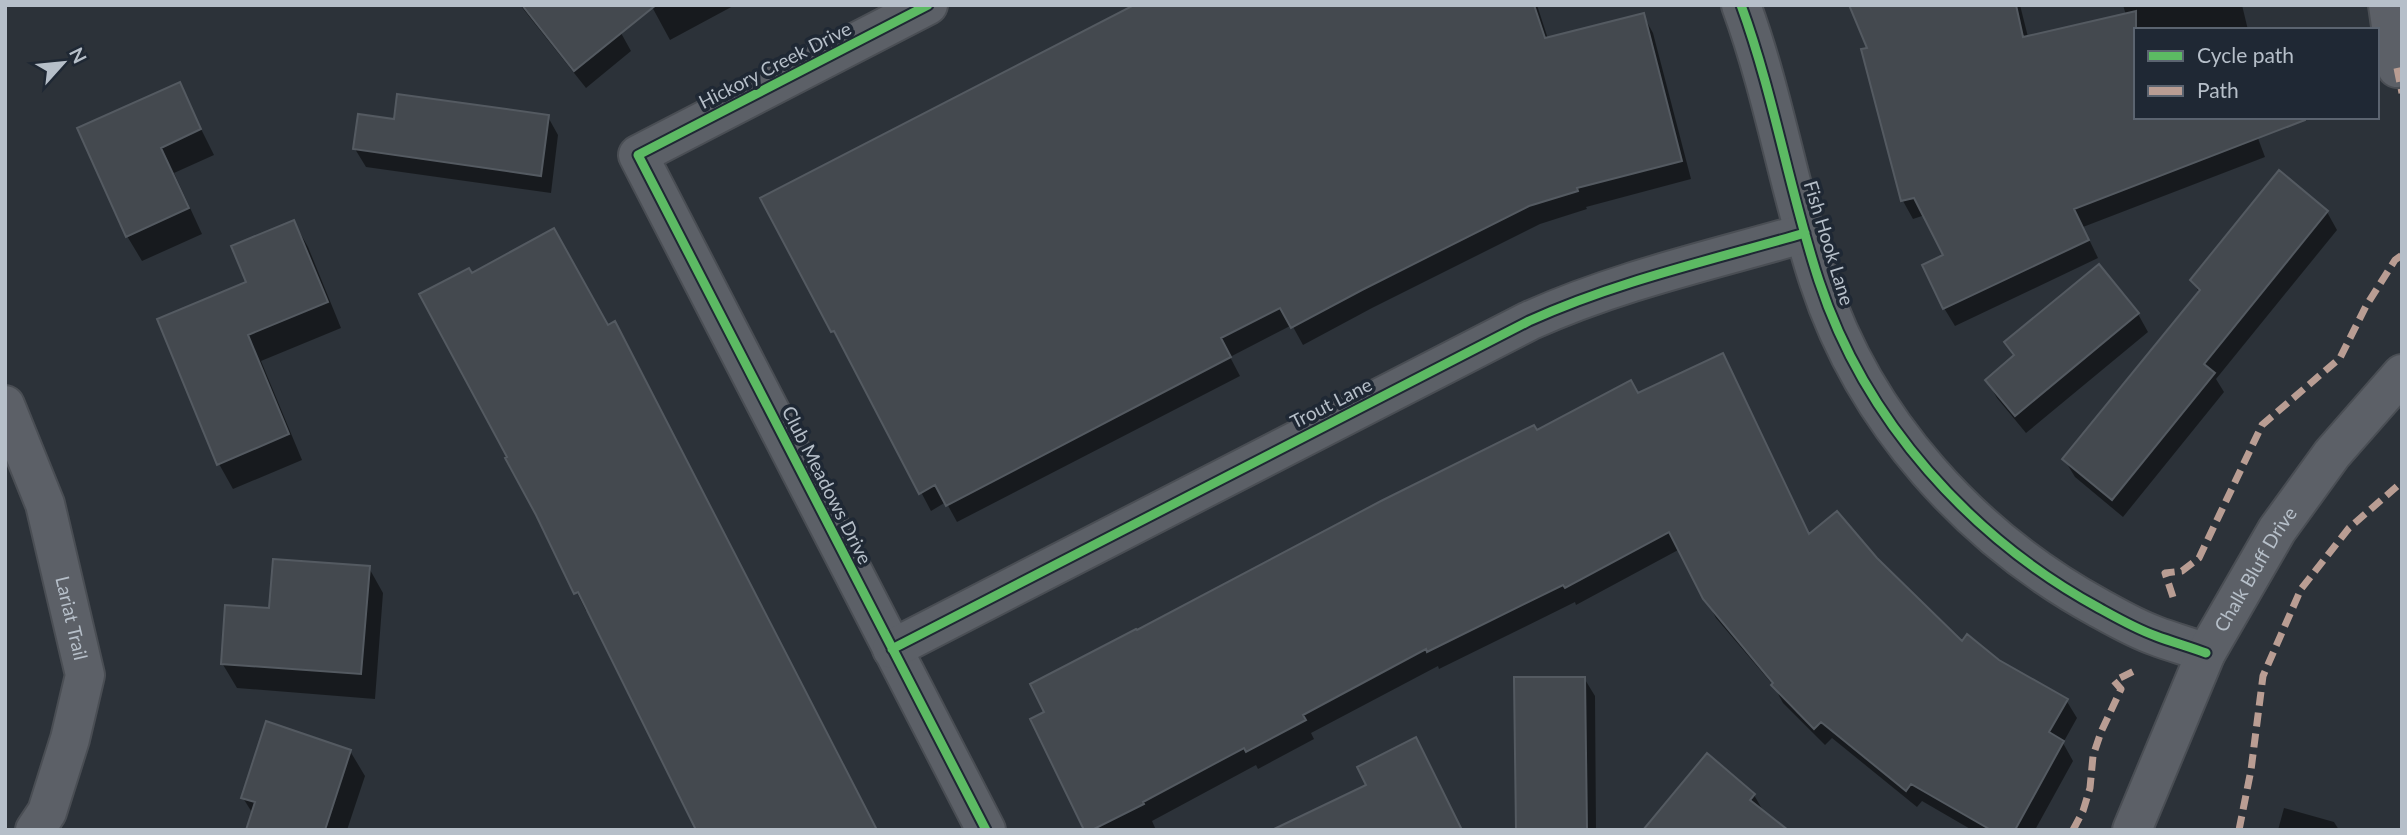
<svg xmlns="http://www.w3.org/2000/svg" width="2407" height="835" viewBox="0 0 2407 835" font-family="Lato,sans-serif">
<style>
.shadow{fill:#0007}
.building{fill:#44494f;stroke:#545a61;stroke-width:2}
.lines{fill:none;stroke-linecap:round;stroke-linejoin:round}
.minor-casing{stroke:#4a4e54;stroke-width:42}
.tertiary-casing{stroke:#4a4e54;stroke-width:42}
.minor{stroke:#5c6067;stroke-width:38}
.tertiary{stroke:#5c6067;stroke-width:38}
.quiet{stroke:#b99d93;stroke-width:7;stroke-dasharray:14 7;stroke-linecap:butt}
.cycleway-casing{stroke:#1f2834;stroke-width:13}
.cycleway{stroke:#5cba63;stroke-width:9}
.labels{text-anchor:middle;stroke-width:7;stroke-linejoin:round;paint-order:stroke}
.street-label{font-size:19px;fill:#b6bfc9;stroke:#1f2834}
</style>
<rect width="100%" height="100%" fill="#2c3239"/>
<path class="shadow" d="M520,5H599L621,33L631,51L586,88Z
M651,5H735L670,40Z
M1137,5H1537L1548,39L1643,15L1653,33L1691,179L1586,207L1587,209L1540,224L1372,308L1303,345L1292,325L1230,357L1240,376L957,522L946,502L931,511L845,348L843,349L833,331Z
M1851,5H2020L2028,37L2126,15L2123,5H2242L2248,30H2136V117H2250L2265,157L2083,227L2098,258L1955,326L1944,308L1945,256L1925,215L1913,219L1903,201L1863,51L1870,49Z
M179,85L214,155L174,173L202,234L142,261L127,236Z
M548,117L558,135L551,193L366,167L355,149L395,121Z
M2327,212L2337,230L2216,379L2224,392L2123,517L2075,477L2064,459L2200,294L2192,280Z
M294,222L308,247L341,328L261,361L302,460L233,489L219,464L249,282Z
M2099,267L2138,314L2148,332L2026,433L1997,398L1987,380L2015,357L2007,343Z
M1723,355L1810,535L1875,559L1962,644L2066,700L2077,718L2063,743L2073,761L2035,830H1972L1922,801L1917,807L1832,738L1825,745L1783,703L1773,685L1716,618L1680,549L1576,605L1575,602L1439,669L1438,666L1311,733L1314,739L1258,769L1256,765L1152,821L1156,830H1086L1536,432L1638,395Z
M538,514L813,705L844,764L842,765L589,609L586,611Z
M369,568L383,593L375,699L237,688L222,663L270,610Z
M1584,678L1595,696L1596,830H1518Z
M350,751L365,776L347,830H248L253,814L243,798Z
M1754,795L1765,814L1646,830Z
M2284,808L2334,822L2339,830H2278Z"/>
<path class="building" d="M522,5H656L574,71Z
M1134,5H1534L1545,38L1644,13L1682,161L1577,188L1578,191L1529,206L1362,290L1291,328L1280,308L1221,338L1231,357L946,506L935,485L919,494L834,331L831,332L760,198Z
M1849,5H2016L2023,37L2136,11V117H2305V120L2074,209L2089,240L1943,309L1922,265L1943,255L1914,198L1901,201L1861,49L1867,48Z
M180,82L201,129L161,148L189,208L126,237L77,128Z
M397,94L549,115L541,176L353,149L358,114L394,119Z
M2279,170L2328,211L2204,364L2215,373L2112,500L2062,459L2200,290L2190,280Z
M294,220L328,302L248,335L289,434L217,465L157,319L246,282L231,246Z
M554,228L608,325L615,321L877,830H696L578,592L574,594L536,515L505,458L507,457L419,294L469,268L472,273Z
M2099,264L2139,313L2015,416L1985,380L2014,355L2004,342Z
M1723,353L1809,534L1837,511L1877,558L1962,641L1967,634L1999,660L2068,699L2049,732L2064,741L2015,830H1991L1911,784L1906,791L1821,722L1814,729L1771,685L1773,683L1703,599L1669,532L1565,588L1563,585L1427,652L1426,649L1303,715L1306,720L1246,752L1244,748L1143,802L1144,804L1092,830H1084L1030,719L1044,712L1030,684L1136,629L1137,630L1381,501L1534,425L1537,430L1631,380L1638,393Z
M273,559L370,566L361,674L221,664L225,605L269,608Z
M1514,677H1585L1587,830H1516Z
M266,721L351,750L325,830H246L255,802L241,798Z
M1416,737L1462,830H1272L1366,785L1357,767Z
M1707,753L1755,794L1750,800L1788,830H1643Z"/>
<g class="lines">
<g class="minor-casing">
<g id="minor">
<path d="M928,5L638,155L986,830"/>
<path d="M1741,5C1774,95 1789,190 1819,281C1865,421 1971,538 2099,608C2117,618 2136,629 2156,636C2172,642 2190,647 2206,653"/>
<path d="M2388,5L2397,68"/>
<path id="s1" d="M5,405L45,504L85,675L70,739L47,812L35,830"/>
<path d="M892,649L1529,321C1617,281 1712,260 1805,233"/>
</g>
</g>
<g class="tertiary-casing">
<g id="tertiary">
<path id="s2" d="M2132,830L2206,653L2277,530L2332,454L2402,374"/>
</g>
</g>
<use href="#minor" class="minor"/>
<use href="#tertiary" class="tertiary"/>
<path class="quiet" d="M2397,68L2402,93
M2173,597L2165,573L2182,571L2199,558L2262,425L2340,358L2366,306L2395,260L2402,255
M2073,830L2083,811L2090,788L2093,756L2101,732L2121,689L2114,681L2134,671
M2239,830L2251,770L2263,676L2301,589L2349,528L2402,482"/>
<g class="cycleway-casing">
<path id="cycleway" d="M928,5L638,155L986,830
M1741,5C1774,95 1789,190 1819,281C1865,421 1971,538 2099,608C2117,618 2136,629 2156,636C2172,642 2190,647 2206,653
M892,649L1529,321C1617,281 1712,260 1805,233"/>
</g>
<use href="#cycleway" class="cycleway"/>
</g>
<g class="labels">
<g class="street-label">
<text transform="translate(775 65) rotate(-27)" y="7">Hickory Creek Drive</text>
<text transform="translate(1829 243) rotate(73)" y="7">Fish Hook Lane</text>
<text transform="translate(1331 403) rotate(-27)" y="7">Trout Lane</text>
<text transform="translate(827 485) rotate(63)" y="7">Club Meadows Drive</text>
<text dy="7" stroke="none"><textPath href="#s2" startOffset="289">Chalk Bluff Drive</textPath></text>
<text dy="7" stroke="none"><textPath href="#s1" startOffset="224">Lariat Trail</textPath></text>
</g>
</g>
<rect width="2407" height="835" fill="none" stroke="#b6bfc9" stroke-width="14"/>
<rect x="2134" y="28" width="245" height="91" fill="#1f2834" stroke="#5b6470" stroke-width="2"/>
<rect x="2148" y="51" width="35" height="10" fill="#5cba63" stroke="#5b6470" stroke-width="2"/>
<text x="2197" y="63" font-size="21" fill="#b6bfc9">Cycle path</text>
<rect x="2148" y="86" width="35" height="10" fill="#b99d93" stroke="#5b6470" stroke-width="2"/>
<text x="2197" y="98" font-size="21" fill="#b6bfc9">Path</text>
<g transform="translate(63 63) rotate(63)" stroke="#1f2834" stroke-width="5" paint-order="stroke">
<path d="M0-5L12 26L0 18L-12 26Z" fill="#b6bfc9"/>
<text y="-10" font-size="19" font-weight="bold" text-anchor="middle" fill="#b6bfc9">N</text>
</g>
</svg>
